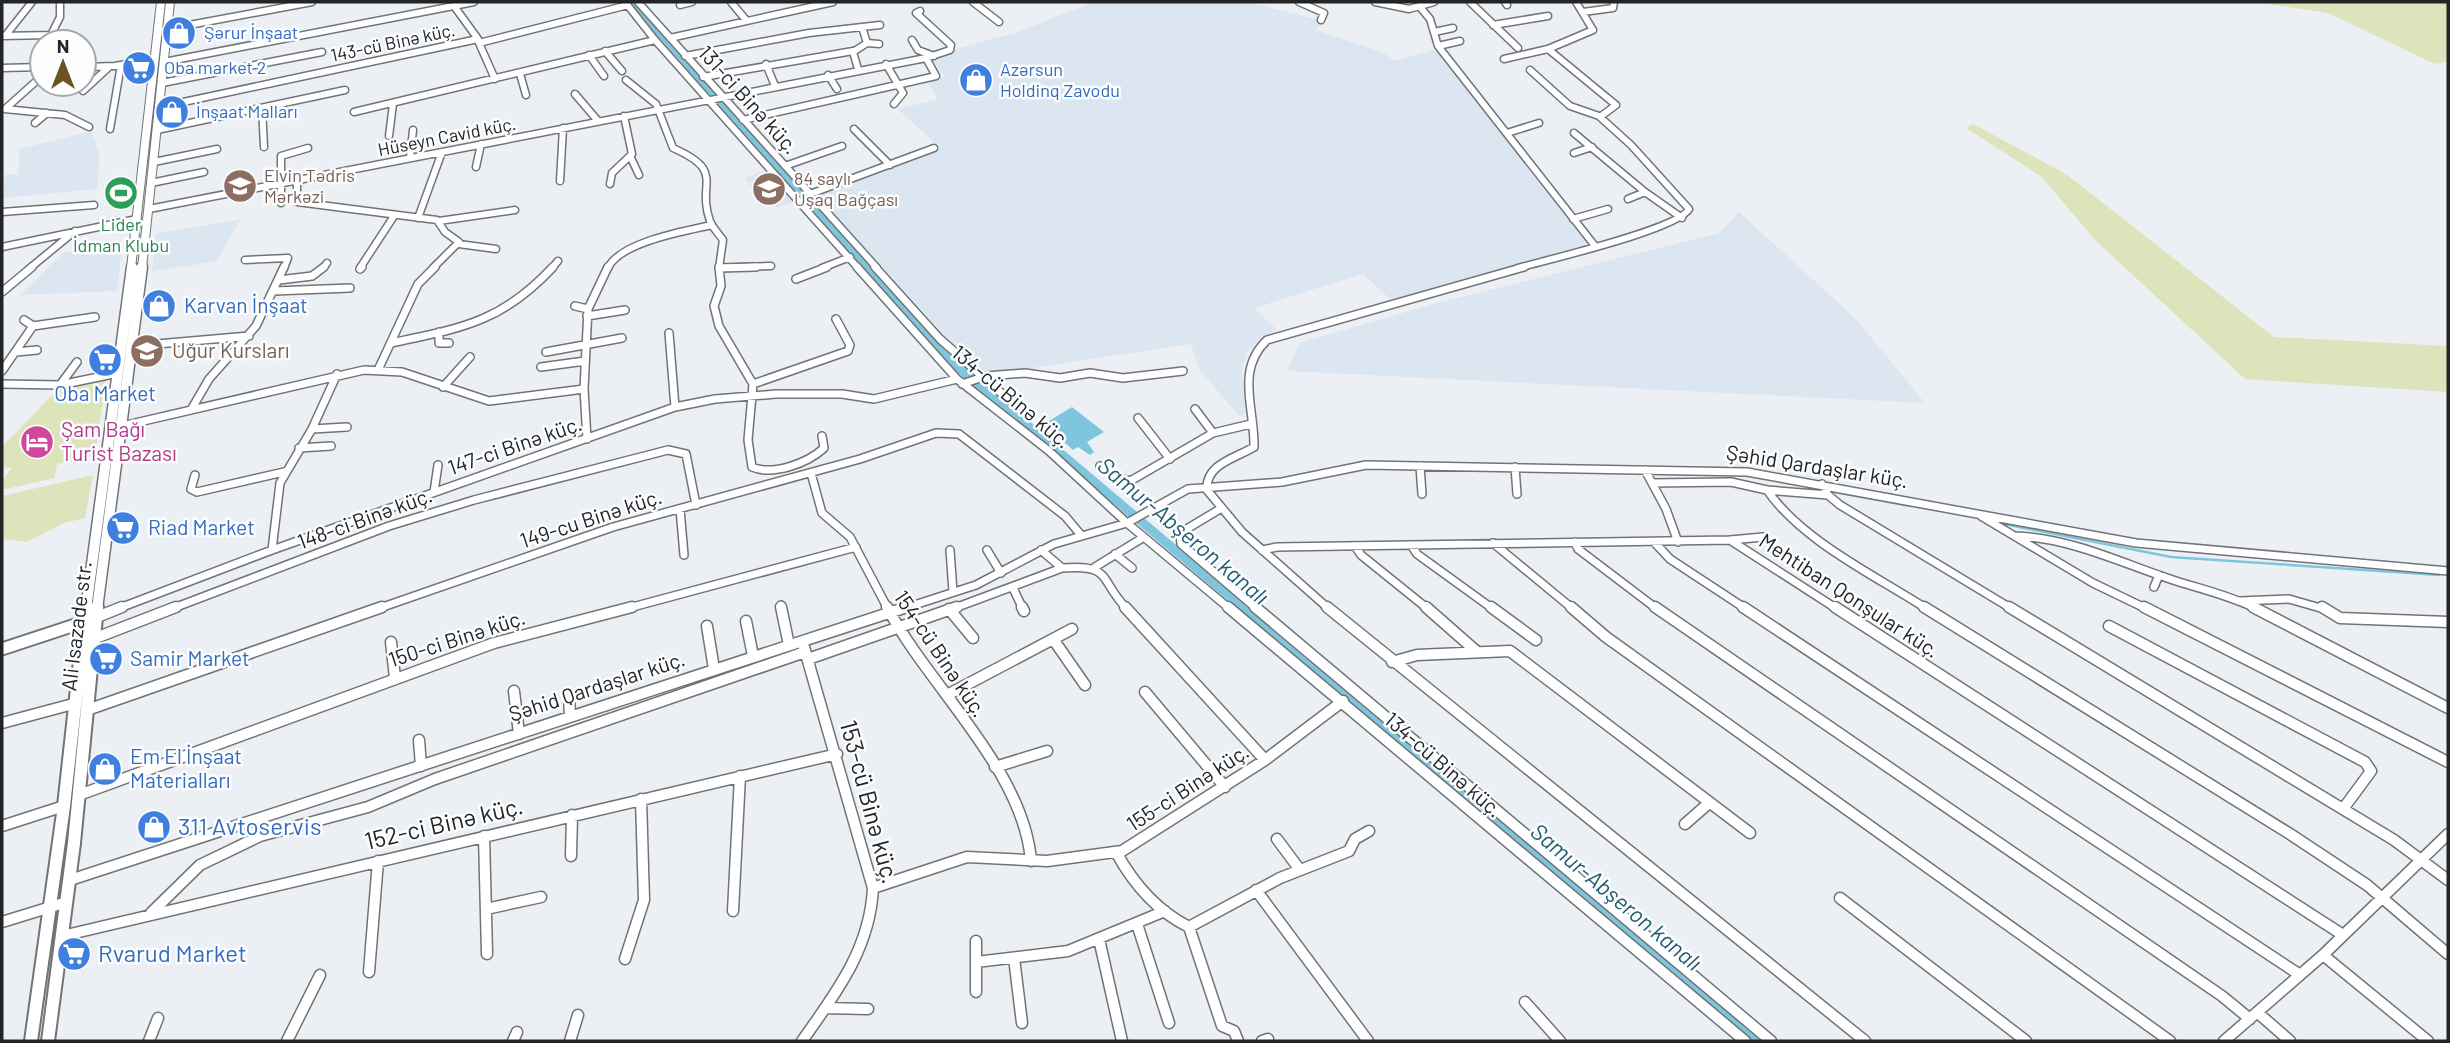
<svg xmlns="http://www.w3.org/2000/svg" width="2450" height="1043" viewBox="0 0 2450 1043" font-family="Barlow,sans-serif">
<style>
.built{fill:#dce6f0}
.green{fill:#dde4bb}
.water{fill:#7fc5de}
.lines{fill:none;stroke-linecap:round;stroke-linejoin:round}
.stream{stroke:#7fc5de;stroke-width:2.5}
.canal-far2{stroke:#7fc5de;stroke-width:7}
.canal-far1{stroke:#7fc5de;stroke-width:9}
.canal{stroke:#7fc5de;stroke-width:11}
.minor-far2-casing{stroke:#707477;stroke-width:9}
.minor-far1-casing{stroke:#707477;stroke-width:10}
.minor-casing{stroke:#707477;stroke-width:13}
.tertiary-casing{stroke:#707477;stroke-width:15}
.secondary-far2-casing{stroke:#707477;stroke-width:10}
.secondary-far1-casing{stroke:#707477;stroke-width:13}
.secondary-casing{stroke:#707477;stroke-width:16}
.minor-far2{stroke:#fff;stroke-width:6}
.minor-far1{stroke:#fff;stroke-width:7}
.minor{stroke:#fff;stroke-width:10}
.tertiary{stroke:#fff;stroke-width:11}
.secondary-far2{stroke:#fff;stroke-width:8}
.secondary-far1{stroke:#fff;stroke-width:10}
.secondary{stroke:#fff;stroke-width:12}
.labels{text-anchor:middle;stroke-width:5;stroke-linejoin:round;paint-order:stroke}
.far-shop-label{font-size:18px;fill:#366cbe;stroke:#fbfdfe;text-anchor:start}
.far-street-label{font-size:18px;fill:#222425;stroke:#fbfdfe}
.far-education-label{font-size:18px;fill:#785e54;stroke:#fbfdfe;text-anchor:start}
.far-leisure-label{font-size:18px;fill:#27864d;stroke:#fbfdfe}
.street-label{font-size:21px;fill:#222425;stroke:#fbfdfe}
.shop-label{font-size:21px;fill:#366cbe;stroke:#fbfdfe;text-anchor:start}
.education-label{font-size:21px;fill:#785e54;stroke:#fbfdfe;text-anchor:start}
.hotel-label{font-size:21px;fill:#b23c85;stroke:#fbfdfe;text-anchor:start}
.water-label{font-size:23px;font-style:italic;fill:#245c6e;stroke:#fbfdfe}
.near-street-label{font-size:24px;fill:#222425;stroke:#fbfdfe}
.near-shop-label{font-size:24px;fill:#366cbe;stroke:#fbfdfe;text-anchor:start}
</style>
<rect width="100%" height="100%" fill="#ecf0f4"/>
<path class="built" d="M1094,2H1249L1323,21L1316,30L1385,53L1395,61L1433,50L1445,57L1588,245L1391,300L1363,274L1254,308L1277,330L1261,337L1246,354L1242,372L1246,414L1239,416L1199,369L1191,344L1000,373L975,369L817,195L940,148L898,109L938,99L927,82L945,77L932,59L953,52L952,50L1015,33Z
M92,131L100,157L97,189L2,198V182L7,174L19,175V149Z
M766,170L795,201L776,208L771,201L765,202L744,178Z
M1739,212L1855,318L1925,403L1287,371L1299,343L1437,303L1719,233Z
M240,220L217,261L152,272L156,233Z
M103,247L102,252L122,247L117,291L20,295L63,253Z"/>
<path class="green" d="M2255,2H2448V61L2435,64L2328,13Z
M1973,124L2066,174L2274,337L2448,346V392L2245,379L2094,239L2042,177L1966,128Z
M106,380L95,455L57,464L54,478L2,490V480L12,468L2,467V447L56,391Z
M93,475L85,518L64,523L27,542L2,539V496Z"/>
<path class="water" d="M1072,407L1104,432L1087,442L1094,452L1090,455L1078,447L1073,450L1044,424Z"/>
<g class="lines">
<path class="stream" d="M1835,492L1911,506
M1999,523L2171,557L2439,575"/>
<path class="canal-far2" d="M632,2L867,268"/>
<path class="canal-far1" d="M866,267L944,355L1245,609"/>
<path class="canal" d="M1243,607L1757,1041"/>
<g class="minor-far2-casing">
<path id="minor-far2" d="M60,2V17L51,35L72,42
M625,2L655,40L858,268
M638,2L877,268
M731,2L746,20
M973,2L999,22
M1299,2L1324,13L1321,20
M1375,2L1409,9L1434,2
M1470,2L1518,48
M1505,2L1507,5
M680,5L692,2
M454,6L478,39
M1420,7L1430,19L1438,46L1595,246
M1583,12L1613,8L1614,2
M1493,25L1548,16
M168,29L312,2
M1434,32L1453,28
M2,36L51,35
M5,36L32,2
M670,38L833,2
M912,40L918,50L934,56
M479,43L495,79
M867,43L879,44
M1438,46L1460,41
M605,51L622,71
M589,55L604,76
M685,56L809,33L880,25
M1504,59L1548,49
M164,62L474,2
M766,64L775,86
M886,64L903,93L894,104
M84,67L115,66L155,59
M2,68L42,67
M858,69L853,52L867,43L862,27
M1530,70L1570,106L1599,116
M520,74L526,95
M828,75L837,89
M703,77L853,51
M626,80L656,104L673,148C727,172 696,182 710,221C712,227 719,234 723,240L719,268
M162,83L322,52
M83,91L109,67
M575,94L598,121
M160,107L478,39L479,43L628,5
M262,108L264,147
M5,109L65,115L89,127
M5,109L42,76
M354,112L655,40
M743,120L936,76L926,58
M35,123L47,113
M110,129L121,65
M854,129L890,165
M157,130L345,90
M1507,133L1539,123
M1574,133L1645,192L1682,218
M389,136L393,104
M1574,153L1592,147
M410,158L413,130
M631,158L639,175
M154,162L217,149
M785,166L842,146
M476,167L481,144
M297,181V202L437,220L445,232L459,242L433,268
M560,181L563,128
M151,183L204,172
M610,184L612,173L632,154L624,116
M810,194L934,148
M1628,199L1645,192
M281,203V156L308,148
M149,209L926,58L950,50L951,45L916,13L920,11
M2,212L94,205
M418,218L442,152
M1573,219L1608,209
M439,221L515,210
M459,244L496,249
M2,247L137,219
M245,260L288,258L284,268
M30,268L75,231
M323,268L327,263
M360,268L394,216
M552,268L558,261
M608,268C620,242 685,231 712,225
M719,268L771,266
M822,268L850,257
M1518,268C1546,260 1679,229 1689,209L1631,145L1600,117L1616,105L1548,49L1593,30L1576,2"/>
</g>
<g class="minor-far1-casing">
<path id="minor-far1" d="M719,267L721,286L714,306L719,326L753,384L748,440L752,467C773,476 808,463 824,448L822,436
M857,267L957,379L1049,451L1127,523L1230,609
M875,267L940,339L1016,406
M719,268L756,267
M360,269L362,267
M796,279L827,267
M279,280L312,276L324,267
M274,291L350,288
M2,292L32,267
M575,306L588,309
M587,316L625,310
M24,320L33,326
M439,332V343H449
M669,333L675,407
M391,343C462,328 502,322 553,267
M134,346L249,336
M16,352L37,350
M546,352L622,338
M541,367L585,361
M378,370L418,284L435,267
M2,371L33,326L95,317
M2,384L60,385L118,373
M753,384L848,351L850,345L836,319
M962,384L986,376L1025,373L1060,378L1090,373L1123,378L1183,371
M60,385L77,362
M443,387L470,357
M1195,409L1213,433
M191,410L209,379L256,326L284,267
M1138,418L1170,459
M122,426L364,370L402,372L489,401L584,389
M312,429L347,427
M587,439L584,389L588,309L608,267
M299,448L331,446
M1100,466L1127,481L1132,480L1213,433L1251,424
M1420,466L1422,494
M1515,467L1517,494
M1645,470L1666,509L1678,542
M811,473L822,513L850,537L888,609
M195,475L191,489L197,492L284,472
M1652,483L1731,482L1767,490L1828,495
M1822,484L1828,495L1840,505L2012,609
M1767,490C1802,541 1876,576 1927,609
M434,492L438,465
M680,509L684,555
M1220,509L1180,533L1181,544L1257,609
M1981,516L2093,583L2147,609
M2015,536C2070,538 2119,562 2170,579C2200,589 2229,595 2257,609
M1730,540L1763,537
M1575,542L1578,549L1657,609
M1493,543L1573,609
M1655,543L1670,559L1746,609
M1411,545L1417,554L1493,609
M1355,546L1361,555L1428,609
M272,550L280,483L312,429L337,374
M950,550L953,592
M987,550L1001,573
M1041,550L1062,568C1113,564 1098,579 1127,609
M1262,550L1277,547L1730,540L1837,609
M1115,554L1132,568
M1095,567L1144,537
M2154,587L2159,575
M1013,588L1023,609
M2240,601L2289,599L2324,609
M781,605L782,609
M117,609L272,550L675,407L715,399L776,394H842L874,399L957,379
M171,609L389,526L474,500L668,450L686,454L696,505
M377,609L613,527L860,459L936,433L959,434L1065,516L1081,535
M625,609L856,547
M902,609L976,585L1054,544L1127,523L1188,489L1282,482L1366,465L1747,472L2136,543L2448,571
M952,609L1062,568
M1329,609L1242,532L1207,490C1205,464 1236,458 1254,447C1255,409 1235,370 1267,340L1524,267"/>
</g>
<g class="minor-casing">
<path id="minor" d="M781,607L789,645
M887,607C929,687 1024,770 1031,861
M1022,607L1024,611
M1125,607L1265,760
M1228,607L1745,1041
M1255,607L1771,1041
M1327,607L1865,1041
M1426,607L1476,651
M1491,607L1536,640
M1571,607L1606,637L2170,1041
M1655,607L2222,996L2250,1019
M1743,607L2300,975
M1835,607L2343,935
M1924,607L2290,834L2367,885L2448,954
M2009,607L2394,840L2448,880
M2144,607L2448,762
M2253,607L2448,708
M2322,607L2340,618L2448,622
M949,609L973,638
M97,617L122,607
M746,621L753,656
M707,626L714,669
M2109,626L2365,762L2371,771L2343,809
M93,639L176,607
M1053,639L1085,685
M391,642L395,678
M808,659L957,607
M1392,662L1417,655L1510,651L1750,833
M514,691L519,734
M1145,692L1225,787
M569,694L570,717
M947,695L1072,629
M87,710L382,607
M2,723L73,704
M419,740L421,766
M995,767L1047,751
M79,795L494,643L632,607
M1685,824L1709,803
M2,826L64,806
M484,836L487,954
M1277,839L1300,870
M1116,852C1133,883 1157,911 1189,927L1280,878L1349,851L1355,839L1369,831
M571,856L572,815
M70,880L907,607
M873,888L967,857L1047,861L1122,851L1265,760L1343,701
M1256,890L1368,1041
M1840,898L2026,1041
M486,909L541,897
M733,911L740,776
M151,913L200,865L260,836L368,807L435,779L805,652
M2,922L67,902
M1137,924L1169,1023
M1189,927L1222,1026L1234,1031L1238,1041
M62,936L837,754
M1099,939L1122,1041
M976,941V992
M2323,955L2428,1041
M1014,958L1022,1023
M625,959L644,900L641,799
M976,962L1068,951L1165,911
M369,972L378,861
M1525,1002L1560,1041
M825,1008L868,1009
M2258,1013L2290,1041
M149,1041L158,1018
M287,1041L320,975
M513,1041L517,1032
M570,1041L578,1015
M802,1041C836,993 870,949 873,888L804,647
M1262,1041L1268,1039
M2224,1041L2323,955L2448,834"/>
</g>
<g class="tertiary-casing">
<path id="tertiary" d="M2,649L90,620"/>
</g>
<g class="secondary-far2-casing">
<path id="secondary-far2" d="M131,268L161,2
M142,268L170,2"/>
</g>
<g class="secondary-far1-casing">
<path id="secondary-far1" d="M86,609L132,267
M97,609L142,267"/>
</g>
<g class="secondary-casing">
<path id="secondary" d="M31,1041L64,806L86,607
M48,1041L74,843L97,607"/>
</g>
<use href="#minor-far2" class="minor-far2"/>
<use href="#minor-far1" class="minor-far1"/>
<use href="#minor" class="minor"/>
<use href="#tertiary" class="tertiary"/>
<use href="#secondary-far2" class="secondary-far2"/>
<use href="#secondary-far1" class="secondary-far1"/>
<use href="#secondary" class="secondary"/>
</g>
<defs>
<g id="shop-disc" transform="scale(1.75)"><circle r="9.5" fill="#3f7fe0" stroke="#fbfdfe"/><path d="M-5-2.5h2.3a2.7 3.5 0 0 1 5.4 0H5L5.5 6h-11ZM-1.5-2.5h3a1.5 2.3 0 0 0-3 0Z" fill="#fff"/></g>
<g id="supermarket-disc" transform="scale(1.75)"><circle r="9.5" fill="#3f7fe0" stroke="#fbfdfe"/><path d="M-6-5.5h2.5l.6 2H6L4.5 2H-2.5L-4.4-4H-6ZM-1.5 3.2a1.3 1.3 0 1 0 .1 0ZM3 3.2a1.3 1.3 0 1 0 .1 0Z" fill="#fff"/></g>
<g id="university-disc" transform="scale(1.75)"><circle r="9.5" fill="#8d6e63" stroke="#fbfdfe"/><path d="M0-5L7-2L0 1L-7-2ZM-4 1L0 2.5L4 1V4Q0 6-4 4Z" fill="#fff"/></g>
<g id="school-disc" transform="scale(1.75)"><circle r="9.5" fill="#8d6e63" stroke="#fbfdfe"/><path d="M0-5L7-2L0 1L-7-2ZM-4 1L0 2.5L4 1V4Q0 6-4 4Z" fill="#fff"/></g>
<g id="stadium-disc" transform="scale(1.75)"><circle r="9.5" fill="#2e9e5b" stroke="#fbfdfe"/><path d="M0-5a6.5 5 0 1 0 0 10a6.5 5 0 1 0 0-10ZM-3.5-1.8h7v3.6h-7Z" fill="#fff"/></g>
<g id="hotel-disc" transform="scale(1.75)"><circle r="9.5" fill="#d1479c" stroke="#fbfdfe"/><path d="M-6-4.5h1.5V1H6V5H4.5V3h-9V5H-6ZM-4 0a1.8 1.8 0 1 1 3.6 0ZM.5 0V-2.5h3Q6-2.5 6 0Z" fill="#fff"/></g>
</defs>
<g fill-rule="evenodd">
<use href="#shop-disc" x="179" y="33"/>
<use href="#supermarket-disc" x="139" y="68"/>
<use href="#shop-disc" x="976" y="80"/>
<use href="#shop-disc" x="172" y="112"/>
<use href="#university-disc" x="240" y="186"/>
<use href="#school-disc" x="769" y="189"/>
<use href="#stadium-disc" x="121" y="193"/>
<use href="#shop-disc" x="159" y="306"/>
<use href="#university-disc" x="147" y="351"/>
<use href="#supermarket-disc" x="105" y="360"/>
<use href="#hotel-disc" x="37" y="442"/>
<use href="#supermarket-disc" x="123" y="528"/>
<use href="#supermarket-disc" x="106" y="659"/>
<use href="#shop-disc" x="105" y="769"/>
<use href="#shop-disc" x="154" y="827"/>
<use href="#supermarket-disc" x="74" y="954"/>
</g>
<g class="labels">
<g class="far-shop-label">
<text x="204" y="39">Şərur İnşaat</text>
<text x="164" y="74">Oba market 2</text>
<text x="1000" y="76">Azərsun<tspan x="1000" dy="21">Holdinq Zavodu</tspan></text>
<text x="196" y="118">İnşaat Malları</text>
</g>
<g class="far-street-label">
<text transform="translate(393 43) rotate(-12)" y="6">143-cü Binə küç.</text>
<text transform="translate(447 137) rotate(-11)" y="6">Hüseyn Cavid küç.</text>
</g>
<g class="far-education-label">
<text x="264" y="182">Elvin Tədris<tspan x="264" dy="21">Mərkəzi</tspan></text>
<text x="794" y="185">84 saylı<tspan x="794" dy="21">Uşaq Bağçası</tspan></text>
</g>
<g class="far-leisure-label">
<text x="121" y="231">Lider<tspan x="121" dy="21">İdman Klubu</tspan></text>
</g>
<g class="street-label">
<text transform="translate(748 100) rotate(48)" y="7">131-ci Binə küç.</text>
<text transform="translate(1011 397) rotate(40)" y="7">134-cü Binə küç.</text>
<text transform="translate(515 446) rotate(-19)" y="7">147-ci Binə küç.</text>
<text transform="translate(1817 467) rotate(9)" y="7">Şəhid Qardaşlar küç.</text>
<text transform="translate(365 519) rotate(-20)" y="7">148-ci Binə küç.</text>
<text transform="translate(591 519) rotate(-18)" y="7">149-cu Binə küç.</text>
<text transform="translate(1849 596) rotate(33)" y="7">Mehtiban Qonşular küç.</text>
<text transform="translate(77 626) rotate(-83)" y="7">Ali Isazade str.</text>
<text transform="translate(457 639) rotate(-18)" y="7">150-ci Binə küç.</text>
<text transform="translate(940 654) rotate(56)" y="7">154-cü Binə küç.</text>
<text transform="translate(597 687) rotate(-18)" y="7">Şəhid Qardaşlar küç.</text>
<text transform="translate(1443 765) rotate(41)" y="7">134-cü Binə küç.</text>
<text transform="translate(1188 788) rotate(-33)" y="7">155-ci Binə küç.</text>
</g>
<g class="shop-label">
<text x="184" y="313">Karvan İnşaat</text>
<text x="105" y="401" text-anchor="middle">Oba Market</text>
<text x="148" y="535">Riad Market</text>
<text x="130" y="666">Samir Market</text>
<text x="130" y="764">Em El İnşaat<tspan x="130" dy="24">Materialları</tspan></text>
</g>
<g class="education-label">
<text x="172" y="358">Uğur Kursları</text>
</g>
<g class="hotel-label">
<text x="61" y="437">Şam Bağı<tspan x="61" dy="24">Turist Bazası</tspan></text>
</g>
<g class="water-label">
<text transform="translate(1183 531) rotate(40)" y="8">Samur-Abşeron kanalı</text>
<text transform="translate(1616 897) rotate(40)" y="8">Samur-Abşeron kanalı</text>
</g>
<g class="near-street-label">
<text transform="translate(869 802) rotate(75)" y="8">153-cü Binə küç.</text>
<text transform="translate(444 824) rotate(-13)" y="8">152-ci Binə küç.</text>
</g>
<g class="near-shop-label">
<text x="178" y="835">311 Avtoservis</text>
<text x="98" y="962">Rvarud Market</text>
</g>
</g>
<rect width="2450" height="1043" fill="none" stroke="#222425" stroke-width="7"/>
<g transform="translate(63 63)"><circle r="33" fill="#fbfdfe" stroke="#a4a6a7" stroke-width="2"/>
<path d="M0-5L12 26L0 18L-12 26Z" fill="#6c5123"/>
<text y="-10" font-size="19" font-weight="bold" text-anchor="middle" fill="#222425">N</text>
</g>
</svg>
